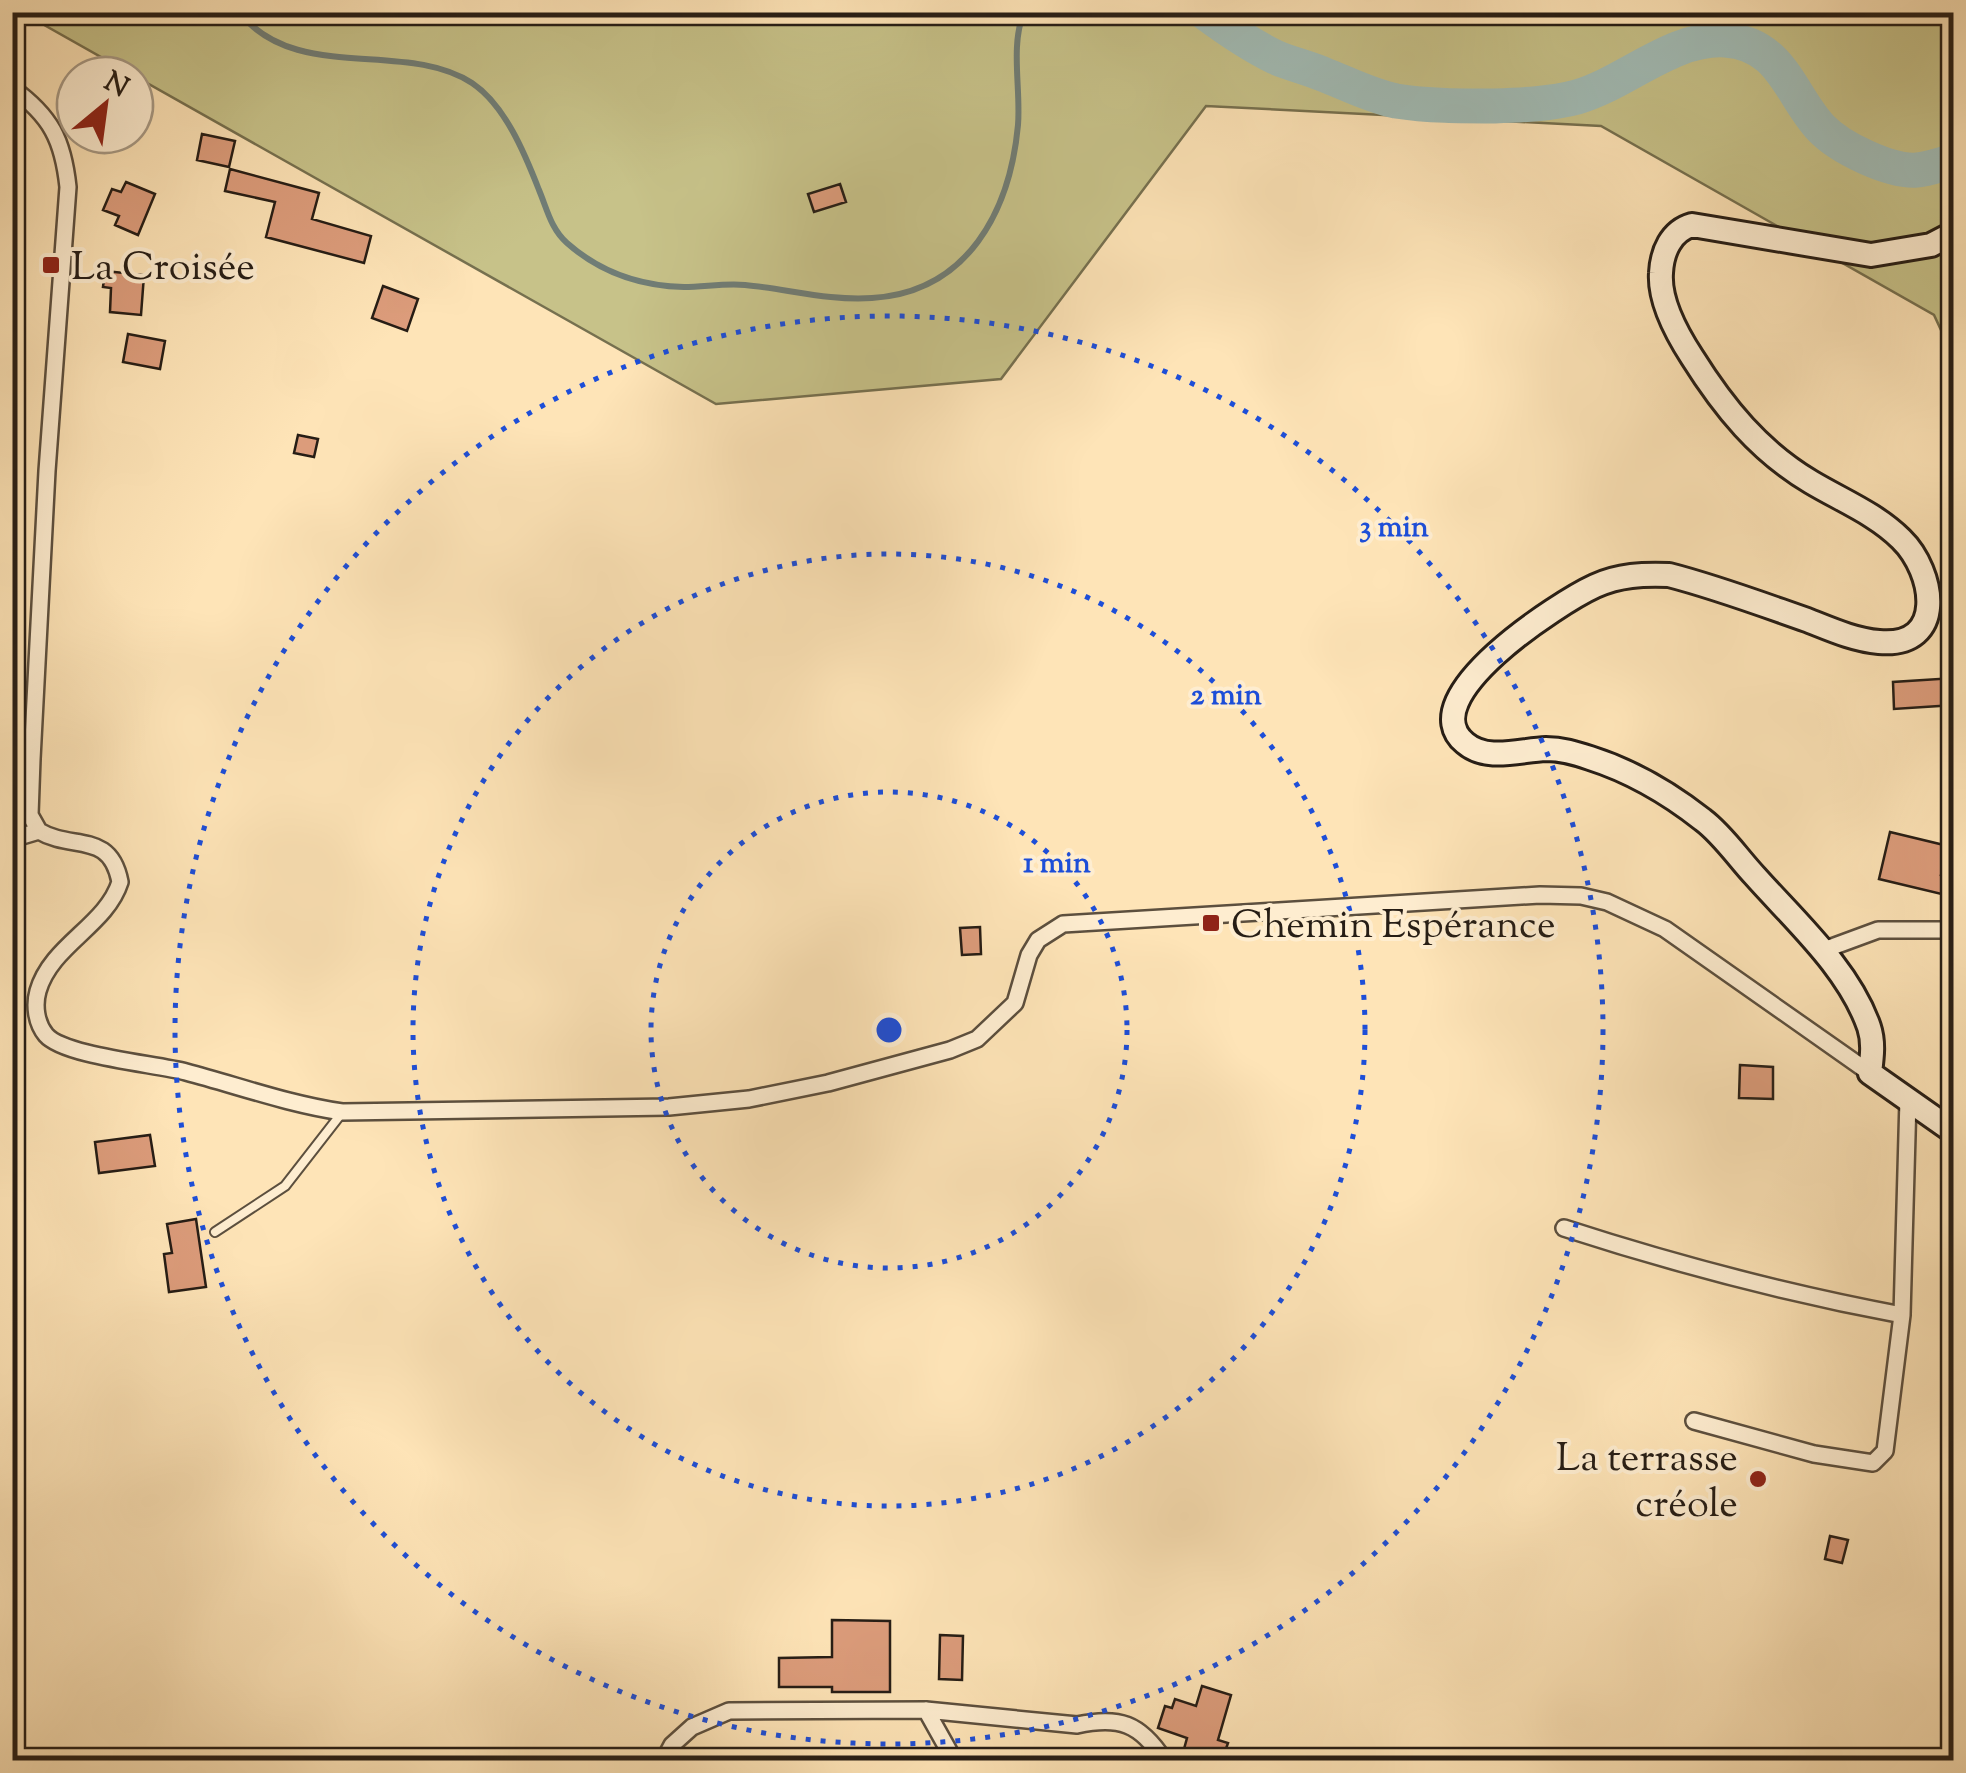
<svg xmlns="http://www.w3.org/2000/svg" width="1966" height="1773" viewBox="0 0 1966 1773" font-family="'Sorts Mill Goudy',serif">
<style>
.green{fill:#c7c289;stroke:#76704f;stroke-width:2.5}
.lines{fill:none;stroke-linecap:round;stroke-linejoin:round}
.stream{stroke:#707d76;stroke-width:6}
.river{stroke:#a2bdb7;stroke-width:35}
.building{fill:#dc9c7b;stroke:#261d15;stroke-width:2.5}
.lane-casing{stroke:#5c4f3e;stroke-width:12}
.street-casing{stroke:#5c4f3e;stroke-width:20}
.secondary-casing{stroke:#261d15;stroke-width:28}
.lane{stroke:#feedd0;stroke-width:8}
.street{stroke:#feedd0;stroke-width:15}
.secondary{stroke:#feedd0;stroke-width:22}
.ring{fill:none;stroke:#1d4ed8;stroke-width:5;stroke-dasharray:5 10}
.poi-dot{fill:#8f2418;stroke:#feedd0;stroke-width:4}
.labels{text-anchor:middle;stroke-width:8;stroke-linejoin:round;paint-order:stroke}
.poi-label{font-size:40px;fill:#261d15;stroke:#feedd0;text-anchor:start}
.centre{fill:#1d4ed8;stroke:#feedd0;stroke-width:5}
.ring-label{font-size:30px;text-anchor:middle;font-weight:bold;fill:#1d4ed8;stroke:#feedd0;stroke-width:8;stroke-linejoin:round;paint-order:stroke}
</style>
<rect width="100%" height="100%" fill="#fee4b7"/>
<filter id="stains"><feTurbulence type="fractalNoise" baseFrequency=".002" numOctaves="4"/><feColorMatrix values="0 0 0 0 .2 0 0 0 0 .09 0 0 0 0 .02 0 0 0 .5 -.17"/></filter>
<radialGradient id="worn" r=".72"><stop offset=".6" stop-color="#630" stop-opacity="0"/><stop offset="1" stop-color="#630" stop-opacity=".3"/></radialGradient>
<path class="green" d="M23,13H1953V356L1934,315L1601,126L1206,106L1001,379L716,404Z"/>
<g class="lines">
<path class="stream" d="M239,12C295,84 405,39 472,83C505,105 525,154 539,190C547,209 551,229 567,243C601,273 639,286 684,287C704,287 725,283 745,285C788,289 829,301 872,298C968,292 1010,211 1018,125C1021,89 1010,46 1024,12"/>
<path class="river" d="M1204,12C1227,29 1250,45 1275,57C1291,64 1309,68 1325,75C1348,84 1371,96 1396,101C1428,106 1462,106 1494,106C1522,105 1551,104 1577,97C1626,83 1672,37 1725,40C1782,43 1790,95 1821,128C1840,148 1890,172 1917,170C1929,169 1942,164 1954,161"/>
</g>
<path class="building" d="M202,134L235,141L229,167L197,160Z
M230,169L319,193L312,219L371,236L364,263L266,237L275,202L225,191Z
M126,182L155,194L138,235L115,225L119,216L103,210L112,189L121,192Z
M840,184L846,202L814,212L808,194Z
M105,271L144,275L141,315L110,312L111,288L103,287Z
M383,286L418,299L407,331L372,318Z
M128,334L165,341L160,369L123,362Z
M298,435L318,439L314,457L294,453Z
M1954,678V705L1894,709L1893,682Z
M1890,832L1948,846L1941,875L1954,878V897L1879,879Z
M980,927L981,954L962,955L960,928Z
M1740,1065L1773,1067V1099L1739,1098Z
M150,1135L155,1166L99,1173L95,1142Z
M196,1219L206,1287L169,1292L164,1254L172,1253L167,1224Z
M1830,1536L1848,1540L1842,1563L1825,1559Z
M832,1620L890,1621V1692H832V1687H779V1658L832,1657Z
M940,1635L963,1636L962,1680L939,1679Z
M1202,1686L1231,1695L1218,1740L1228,1743L1222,1760H1181L1187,1738L1158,1728L1165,1706L1172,1708L1175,1699L1196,1706Z"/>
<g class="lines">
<g class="lane-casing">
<path id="lane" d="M215,1232L285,1186L341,1114"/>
</g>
<g class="street-casing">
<path id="street" d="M12,88C51,116 63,140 68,187L47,471L32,759L30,815L39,831
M39,831C72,851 110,830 120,882C106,926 51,945 38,991C34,1005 36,1023 46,1035C64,1056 156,1064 186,1072C239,1086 288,1104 342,1112L669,1107L749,1099L828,1083L950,1050L977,1039L1015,1003L1029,955L1038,940L1063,924L1540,895L1581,896L1607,902L1665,929L1870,1073
M12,839L39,831
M1821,951L1878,930H1954
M1564,1228C1678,1265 1785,1293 1902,1315
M1694,1421L1814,1454L1873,1463L1885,1451L1902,1315L1908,1099
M926,1710L954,1760
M664,1760L672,1745L692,1727L729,1711L926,1710L1077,1725C1119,1716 1140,1723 1164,1760"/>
</g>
<g class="secondary-casing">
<path id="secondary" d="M1954,233L1931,245L1871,255L1692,225C1671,231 1662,252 1661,273C1659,301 1677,334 1692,357C1724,408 1759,451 1811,482C1841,500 1876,514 1901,539C1935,572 1947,648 1879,642C1854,640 1830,629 1807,620C1761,604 1716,587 1669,575C1643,574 1619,575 1595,586C1560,602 1410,698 1465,743C1487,762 1520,750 1546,749C1562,749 1575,753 1590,758C1631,771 1670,794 1703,820C1723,835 1738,858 1755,876C1795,921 1849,969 1869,1027C1874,1042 1872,1057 1870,1073L1954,1132"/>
</g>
<use href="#lane" class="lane"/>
<use href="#street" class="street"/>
<use href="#secondary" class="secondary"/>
</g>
<g class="ring">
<circle cx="889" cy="1030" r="238"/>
<circle cx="889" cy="1030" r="476"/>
<circle cx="889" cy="1030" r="714"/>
</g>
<g class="poi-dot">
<rect x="41" y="255" width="20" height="20" rx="5"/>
<rect x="1201" y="913" width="20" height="20" rx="5"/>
<circle cx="1758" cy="1479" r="10"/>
</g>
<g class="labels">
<g class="poi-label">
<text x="71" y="279">La Croisée</text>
<text x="1231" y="937">Chemin Espérance</text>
<text x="1738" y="1470" text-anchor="end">La terrasse<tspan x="1738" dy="46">créole</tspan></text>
</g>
</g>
<circle cx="889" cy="1030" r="15" class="centre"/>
<g class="ring-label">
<text x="1394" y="536">3 min</text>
<text x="1226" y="704">2 min</text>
<text x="1057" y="872">1 min</text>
</g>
<rect width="1966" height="1773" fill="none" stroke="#fee4b7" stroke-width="50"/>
<rect x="15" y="15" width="1936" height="1743" fill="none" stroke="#261d15" stroke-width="5"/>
<rect x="25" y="25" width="1916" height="1723" fill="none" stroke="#261d15" stroke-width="2.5"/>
<g transform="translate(105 105) rotate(29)"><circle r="48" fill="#feedd0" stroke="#a89a85" stroke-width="2.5"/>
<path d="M0-8L18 38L0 25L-18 38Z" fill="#8f2418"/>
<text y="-15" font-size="28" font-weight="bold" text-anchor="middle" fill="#261d15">N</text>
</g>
<rect width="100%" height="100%" filter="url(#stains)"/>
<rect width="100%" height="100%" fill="url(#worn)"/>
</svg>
